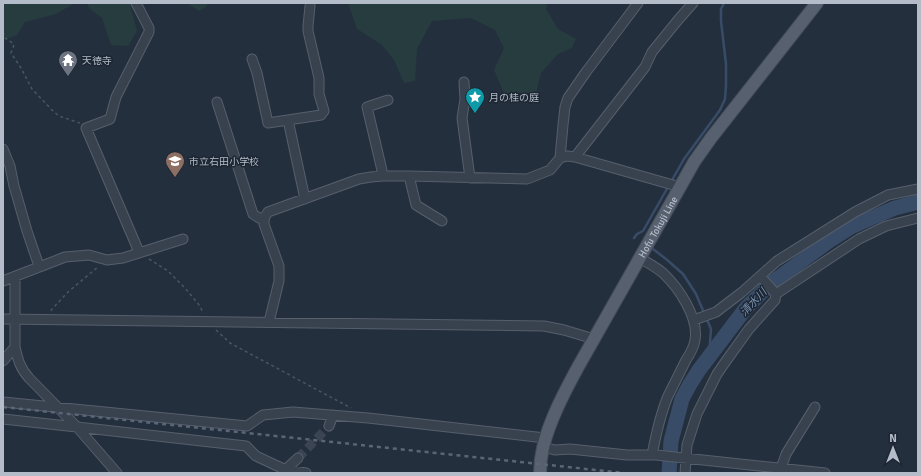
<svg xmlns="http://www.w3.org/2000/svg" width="921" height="476" viewBox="0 0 921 476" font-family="Signika,'Noto Sans JP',sans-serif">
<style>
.green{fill:#263c3f}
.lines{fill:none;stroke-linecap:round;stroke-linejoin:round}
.stream{stroke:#394c67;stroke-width:2.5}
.river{stroke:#394c67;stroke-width:15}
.minor-tunnel{stroke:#3a4453;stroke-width:9;stroke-dasharray:9 4.5;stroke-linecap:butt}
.minor-casing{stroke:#565f6c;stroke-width:11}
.major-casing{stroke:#414a57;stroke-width:14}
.path{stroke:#44595c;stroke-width:1.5;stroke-dasharray:3 3;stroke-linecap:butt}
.minor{stroke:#38414e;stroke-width:9}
.major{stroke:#56606e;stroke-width:12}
.rail{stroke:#5a6575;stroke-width:2.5;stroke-dasharray:4 4;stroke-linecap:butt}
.labels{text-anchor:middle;stroke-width:3;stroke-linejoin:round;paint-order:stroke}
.poi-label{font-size:10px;fill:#b4bcc9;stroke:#1d2633;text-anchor:start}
.street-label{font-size:10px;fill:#b4bcc9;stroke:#1d2633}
.water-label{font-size:11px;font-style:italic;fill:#7c92b1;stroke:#1d2633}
</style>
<rect width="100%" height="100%" fill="#242f3e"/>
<path class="green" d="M3,3H75L56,14L25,22L17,35L3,40Z
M86,3H138L130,5L137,31L128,46L111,45L102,18L91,10Z
M187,3H208L206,7L199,11Z
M348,3H548L546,9L558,29L576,39L572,48L558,54L541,73L536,93H504L494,70L504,48L495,30L471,18L432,21L417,49L415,81L404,83L394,60L382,45L357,29Z"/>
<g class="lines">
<path class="stream" d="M634,238L637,234L643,231L684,159L720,110L725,99L726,85V64L721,21V9L724,3
M653,249L666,259L683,274L696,294L711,329L709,355"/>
<path class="river" d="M669,473L671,441L682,399L690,384L699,370L746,308L770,284L829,241L851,227L876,216L895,208L918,202"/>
<path class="minor-tunnel" d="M298,458L329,426"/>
<g class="minor-casing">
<path id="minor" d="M136,3L149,28V32L116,97L110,119L86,128L139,252
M252,59L257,73L268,123L321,115L324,111L319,94V78L308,31V26L310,6
M464,82L465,99L462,118L470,178
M217,102L253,214L259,218L264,219
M288,120L305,199
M3,149L10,166L14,186L27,231L39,266
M575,157L645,67L652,52L678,20L693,3
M560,158L563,125L565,107L568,98L586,72L638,3
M383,176L381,166L367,107L388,100
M409,176L416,205L442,221
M640,258C648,263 656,267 663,273C679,288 699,318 695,340C694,347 690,354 686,360C680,372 674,384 668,396C660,415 656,434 652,455
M15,276V347C18,360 20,368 29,378L77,427L117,473
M760,276L776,294
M3,281L65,257L89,255L107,260L123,258L183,239
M3,319L544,326L564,330L594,339
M694,320L716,312L741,293L777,261L855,212L888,195L918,189
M269,322L279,281V266L264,224C264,218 265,216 268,212L359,179L371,177L383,176H409L527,179L550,170L560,158L567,156L575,157L680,187
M3,361L15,347
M3,402L247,426L263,415L293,412L368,418L545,438
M3,419L77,427L246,446L256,456L286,470L306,473
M329,426L333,415
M543,447L555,450L570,449L627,455H656L825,473
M781,468L786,454L815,407
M283,472L298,458
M685,473L687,445L697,414L717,374L726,361L749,329L775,300L776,294L859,239L886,226L918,218"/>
</g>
<g class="major-casing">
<g id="major">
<path id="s1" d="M540,473C540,465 541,456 543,448C549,421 565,391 578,367L680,187L694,162L711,138L817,3"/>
</g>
</g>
<path class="path" d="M3,32L5,38L14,44L13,48L11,53L21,68L32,89L53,111L59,116L80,123
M149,259L168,271L185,288L200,306L203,313
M51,311L52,309L68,292L99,266
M216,330L230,343L351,408"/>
<use href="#minor" class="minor"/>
<use href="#major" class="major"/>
<path class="rail" d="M3,407L624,473"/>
</g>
<defs>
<g id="temple-pin" transform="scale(1)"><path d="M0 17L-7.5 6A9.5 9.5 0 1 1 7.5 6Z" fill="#6b7280" stroke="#1d2633"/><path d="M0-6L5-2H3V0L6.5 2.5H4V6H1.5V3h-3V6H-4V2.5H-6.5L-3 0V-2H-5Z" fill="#fff"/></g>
<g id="sight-pin" transform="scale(1)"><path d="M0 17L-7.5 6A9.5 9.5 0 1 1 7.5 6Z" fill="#0f9aa8" stroke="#1d2633"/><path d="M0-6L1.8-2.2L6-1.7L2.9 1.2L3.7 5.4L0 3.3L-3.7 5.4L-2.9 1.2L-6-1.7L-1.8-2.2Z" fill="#fff"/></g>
<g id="school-pin" transform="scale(1)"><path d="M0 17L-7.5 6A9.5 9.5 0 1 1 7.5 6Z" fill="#8d6e63" stroke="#1d2633"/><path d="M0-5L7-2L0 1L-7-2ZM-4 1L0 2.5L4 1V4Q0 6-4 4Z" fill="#fff"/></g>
</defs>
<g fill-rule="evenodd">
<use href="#temple-pin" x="68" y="60"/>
<use href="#sight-pin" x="475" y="97"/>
<use href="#school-pin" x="175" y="161"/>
</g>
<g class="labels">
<g class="poi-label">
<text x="82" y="64">天徳寺</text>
<text x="489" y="101">月の桂の庭</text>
<text x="189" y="165">市立右田小学校</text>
</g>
<g class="street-label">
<text dy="4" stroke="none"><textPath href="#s1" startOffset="275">Hofu Tokuji Line</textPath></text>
</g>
<g class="water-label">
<text transform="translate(753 302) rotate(-47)" y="4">清水川</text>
</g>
</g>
<rect width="921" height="476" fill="none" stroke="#b4bcc9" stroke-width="8"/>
<g transform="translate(893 448)" stroke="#1d2633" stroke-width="3" paint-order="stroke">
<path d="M0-3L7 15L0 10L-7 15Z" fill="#b4bcc9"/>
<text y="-6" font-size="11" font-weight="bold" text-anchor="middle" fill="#b4bcc9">N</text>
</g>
</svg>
